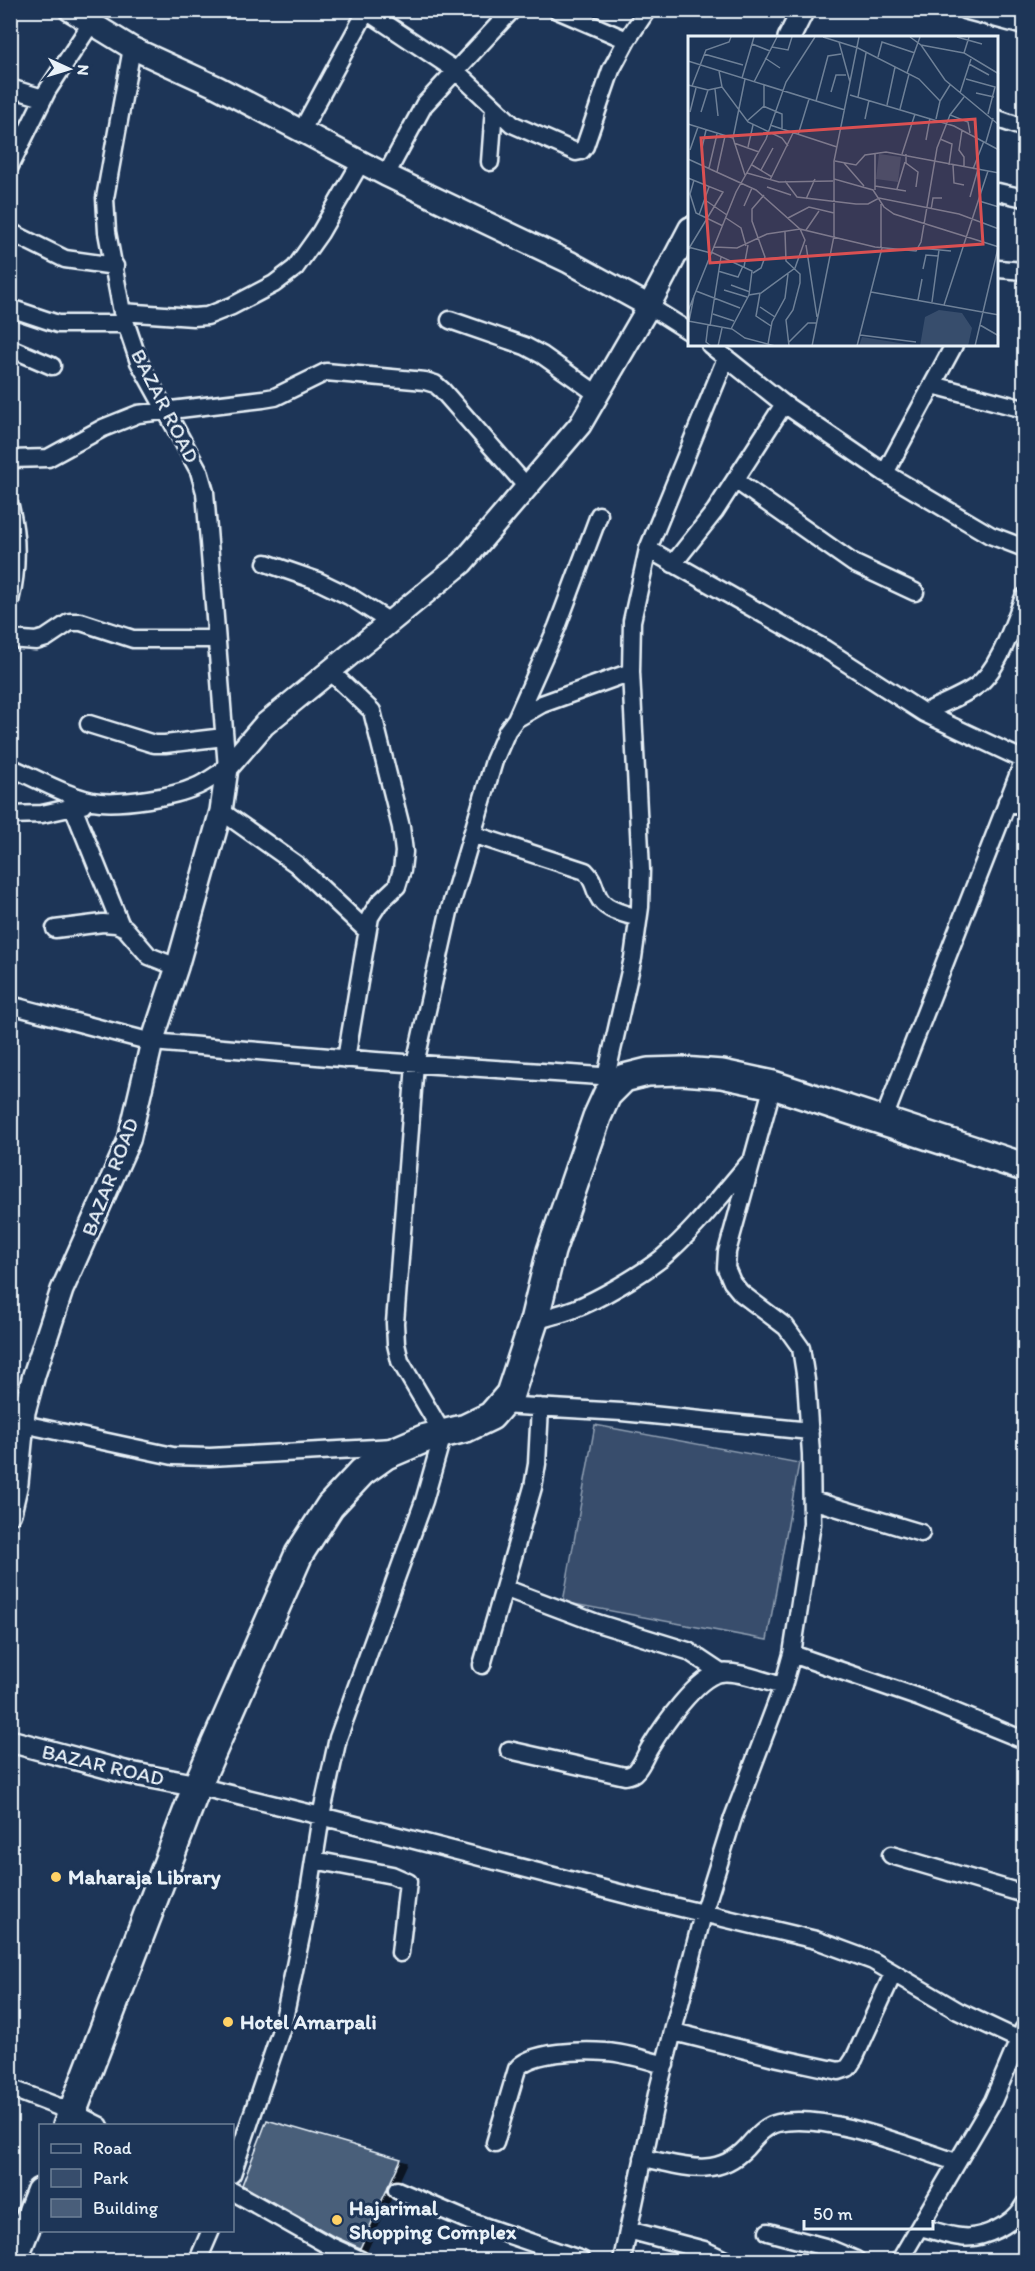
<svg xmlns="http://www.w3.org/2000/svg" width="1035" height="2271" viewBox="0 0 1035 2271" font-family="Itim,sans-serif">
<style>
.green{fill:#374d6c;stroke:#909fb2;stroke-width:1.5}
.building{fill:#495e7a;stroke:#e8f1f8;stroke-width:1.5;filter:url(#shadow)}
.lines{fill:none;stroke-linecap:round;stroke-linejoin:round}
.minor-casing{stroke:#e8f1f8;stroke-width:21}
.tertiary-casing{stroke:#e8f1f8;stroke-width:26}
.trunk-casing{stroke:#e8f1f8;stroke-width:32}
.minor{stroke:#1d3557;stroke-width:16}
.tertiary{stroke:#1d3557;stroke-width:21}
.trunk{stroke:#1d3557;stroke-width:27}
.poi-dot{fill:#ffd166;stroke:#1d3557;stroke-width:2}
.labels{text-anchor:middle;stroke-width:6;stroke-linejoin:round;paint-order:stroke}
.street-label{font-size:21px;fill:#e8f1f8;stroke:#1d3557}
.poi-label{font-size:21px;font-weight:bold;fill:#e8f1f8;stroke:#1d3557;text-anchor:start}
.inset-road{fill:none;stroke:#6e8097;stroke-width:1.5}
.view{fill:#da5052;fill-opacity:0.15;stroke:#da5052;stroke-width:3}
.inset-edge{fill:none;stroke:#e8f1f8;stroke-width:3}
</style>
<defs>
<filter id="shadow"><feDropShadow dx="6" dy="4" stdDeviation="0" flood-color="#0009"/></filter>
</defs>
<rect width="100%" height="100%" fill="#1d3557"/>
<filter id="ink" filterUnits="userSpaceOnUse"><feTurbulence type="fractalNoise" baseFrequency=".0167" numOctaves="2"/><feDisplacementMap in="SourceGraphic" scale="12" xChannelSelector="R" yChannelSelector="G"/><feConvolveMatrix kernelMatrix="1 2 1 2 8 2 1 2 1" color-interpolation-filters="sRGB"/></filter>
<g filter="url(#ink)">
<path class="green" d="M595,1425L799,1463L767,1640L563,1602Z"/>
<path class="building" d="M267,2120L401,2159L360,2248L331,2235L242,2185Z"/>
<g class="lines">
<g class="minor-casing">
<path id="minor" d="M365,10L455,70L512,124L576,152L581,151L585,146L611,70L627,40L647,10
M557,10L627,40
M964,10L1024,26
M10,88L43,98
M998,119L1024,128
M302,130L367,10
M490,162L494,108
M10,166L47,91L92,22
M386,175L424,105L512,10
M998,192L1024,198
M10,232L65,259L115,266
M998,269L1024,271
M649,306L690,332
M10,308L58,324H126
M122,312L193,317L207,316L232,306L274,284L295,268L320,233L361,162
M450,320L525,346L542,355L597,394
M710,345L784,404L885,473L990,535L1024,548
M10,348L52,366
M933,385L1024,409
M10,459L48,458L103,428L138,414L263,399L275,397L326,372L425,381L435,384L442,390L527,487
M885,473L954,345
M735,480L853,563L915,592
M10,506C18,539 18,568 10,601
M648,549L825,649L924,713L1024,760
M266,563L318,581L349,596L390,622
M673,564L715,511L784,404
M10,639L36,641L46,638L70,622H81L133,639H216
M330,671L372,711L401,827L404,852L402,870L397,886L379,903L370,917L346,1059
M924,713C940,704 959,698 975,687C999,671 1013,624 1024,597
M516,719L557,627L599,515
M89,724L154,744H165L224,737
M10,767C35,778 74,800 100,802C124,804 173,797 195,787C206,783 217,774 227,768L205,492L199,471L139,362L122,312L107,232L105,198L132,48
M1007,801L1024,807
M73,807L121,926
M221,811L296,864L366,930
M10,815L42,814L83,805
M472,834L585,871C594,880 593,885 598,896C605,911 624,913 638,918
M55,929L103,923L116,924L125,928L149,956L177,967
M10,1005L152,1042L376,1061L615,1077
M606,1077L633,958L640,907L641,870L631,672L632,621L648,549L726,358
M883,1121L1024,760
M534,1321C547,1317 562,1314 574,1309C598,1300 642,1274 662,1258C695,1230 722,1194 750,1162
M501,1405L622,1412L810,1431
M23,1424L173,1456L210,1457L394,1447
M812,1500L921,1533
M504,1588L597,1623L688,1651L721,1673
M792,1654L920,1698L1024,1740
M482,1665L533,1487L537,1464L540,1407
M509,1750L625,1776C631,1775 634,1774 637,1770C643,1763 646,1753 651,1746C663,1726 697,1677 720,1673C737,1670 766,1682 783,1686
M197,1786L321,1816L635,1897L816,1940L873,1961L958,2011L1024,2042
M891,1855L1024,1894
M314,1860L392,1875L408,1882L400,1953
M674,2032L774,2057L839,2071L848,2068L854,2059L893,1974
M10,2088L72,2112L100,2126
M495,2143L517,2069C530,2051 584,2050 606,2052C626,2053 646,2060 665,2065
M643,2158C681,2165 716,2180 746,2148C755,2138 764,2126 778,2123C825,2112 910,2147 956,2162
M232,2174L283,2024L305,1917L321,1816L338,1738L424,1501L443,1434L400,1361L396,1344L395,1323L415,1064L449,912L494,761L507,731L516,719L542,704L631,672
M397,2190L469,2221L582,2260
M232,2191L326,2244L361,2260
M920,2227C933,2230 948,2236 961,2237C982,2240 1015,2224 1024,2205
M628,2230L704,2250L725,2260
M768,2232L825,2247L856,2260
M198,2260L211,2230
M622,2260L657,2094L703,1914L733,1818L783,1686L792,1654L812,1524L811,1454L806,1380L801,1348L786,1327L741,1293L732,1282L726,1268L727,1252L773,1085
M900,2260L993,2101L1024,2028"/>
</g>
<g class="tertiary-casing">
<path id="tertiary" d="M70,10L132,48L217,87L386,175L569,262L649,306
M789,38L803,10
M10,1513L17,1483L24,1412L34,1375L62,1290L129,1140L152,1042L177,967L221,811L227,768L264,725L462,563L580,425L649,306L690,228
M10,1741L125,1772L197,1786"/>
</g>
<g class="trunk-casing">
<path id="trunk" d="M67,2126L197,1786L299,1554L330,1506L362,1472L386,1455L426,1438L466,1428L491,1416L510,1394L534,1321L551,1251L597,1117L607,1095L624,1078L648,1072L682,1071L722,1074L773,1085L1024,1167
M13,2260L40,2192"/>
</g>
<use href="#minor" class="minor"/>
<use href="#tertiary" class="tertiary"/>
<use href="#trunk" class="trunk"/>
</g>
</g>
<g class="poi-dot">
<circle cx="56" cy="1877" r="6"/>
<circle cx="228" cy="2022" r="6"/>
<circle cx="337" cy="2220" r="6"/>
</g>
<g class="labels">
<g class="street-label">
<text transform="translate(165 406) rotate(63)" y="7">BAZAR ROAD</text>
<text transform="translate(110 1177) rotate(-69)" y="7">BAZAR ROAD</text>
<text transform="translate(103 1765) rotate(13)" y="7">BAZAR ROAD</text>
</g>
<g class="poi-label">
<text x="68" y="1884">Maharaja Library</text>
<text x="240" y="2029">Hotel Amarpali</text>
<text x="349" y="2215">Hajarimal<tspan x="349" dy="24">Shopping Complex</tspan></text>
</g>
</g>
<g transform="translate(688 36)">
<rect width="310" height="310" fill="#1d3557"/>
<path d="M191,118L213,121L210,146L188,143ZM251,274L274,277L284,292L280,310H232L237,281ZM174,301L224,309L226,310H171Z" fill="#374d6c"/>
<path class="inset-road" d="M135,1L170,12L231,43L252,65M171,1L146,125V143L185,154L196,171L206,178L311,211M222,1L233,9L257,44L311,89M269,1L294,8M281,1L276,17L311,38M151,6L162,46M64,8L82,15M233,9L276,17M84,11L100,14L104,1M16,18L55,29M190,21L194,6L227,17M77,22L92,32M0,25L157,74M281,28L301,39M31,35L34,51L60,86L94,102L100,110M219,37L232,1M54,42L66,1M278,43L307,51L300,78M66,46L89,1M0,49L20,54L34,51M4,50L18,14L41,6L43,1M27,53L30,80M143,56L148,39H158M272,57L283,23M288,57L306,61M162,59L266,90L311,114M170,61L178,17M276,61L262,79L280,86L282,97M128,65L140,20L153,18M199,69L207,31M75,70L94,78V93M212,73L221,38M2,76L8,52M13,76L20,54M177,83L181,64M248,83L252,65L262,49M59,85L76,70V49M0,88L45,102M82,89L149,111M274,94L271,114L276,121V131M110,99L121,63M252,103L264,108L261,129M238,104L242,82M298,106L305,82M46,107L71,116M60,111L65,89M14,112L18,94M2,114L10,91M214,118L227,78M218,118V127L230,136L228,151M0,123L68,154L112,193L187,211L228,215L233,206L249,112L262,79M147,125L168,129L177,119L198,116L311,137M156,127L176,150M64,129L84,141M265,129L266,147L276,149M21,132L29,98M285,133L296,105M73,134L85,112M29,136L37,100M59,137L91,146L145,145M57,139L45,102L57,43M0,142L35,156L0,214M6,144L2,158L8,177L35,190M82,144L105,97M97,145L109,161L168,168H180L191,162L271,178L311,193M187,150L218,155M79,151L103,159M209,153L217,126M187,154V117M282,161L290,133M118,163L127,143M17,164L39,179M291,165L311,171M193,168V212M56,170L64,152M243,174L245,162H254M11,179L21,151M38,182L53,192L58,210M100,182L121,171L146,177M118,194L131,175M97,196L98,225L112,238V247L105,274L98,284L101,310M118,209L129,281M0,211L23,217M26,211L49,212L79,198L112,193L117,204L107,232L73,257L61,259L43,293M231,212L263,215M23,216L64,235L61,259M77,223L98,221M56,231L60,209M235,233L238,219L250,220M30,235L50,241L55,230M65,237L73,232L77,221L64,185V173L76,159M43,249L62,256M36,254L59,261M8,255L52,272M183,256L311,279M72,257L68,280L83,290M230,264L234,243M244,266L251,214M256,269L300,135M72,271L87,281M0,275L48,156L78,103L98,46L127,1M25,278L46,285M0,285L44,293L57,302L87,310M1,285L6,260M20,289L18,306L23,310M292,289L311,300M22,290L33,221M172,299L228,306M101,306L120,287H128M80,308L84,286L97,262L100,238M30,310L34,292M124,310L146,200V143M169,310L194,212M287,310L310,212"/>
<path class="view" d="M287,83L295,208L22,227L13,102Z"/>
<rect width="310" height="310" class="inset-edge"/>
</g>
<rect width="1035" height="2271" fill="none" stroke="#1d3557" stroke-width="36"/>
<rect x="18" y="18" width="999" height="2235" fill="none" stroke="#e8f1f8" stroke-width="2" filter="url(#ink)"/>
<rect x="39" y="2124" width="195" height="108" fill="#1d3557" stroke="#6e8097" stroke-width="1.5"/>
<rect x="51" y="2144" width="30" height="9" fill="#1d3557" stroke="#6e8097" stroke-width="1.5"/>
<text x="93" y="2154" font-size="18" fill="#e8f1f8">Road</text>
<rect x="51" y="2169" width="30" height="18" fill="#374d6c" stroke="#6e8097" stroke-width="1.5"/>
<text x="93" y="2184" font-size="18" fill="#e8f1f8">Park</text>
<rect x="51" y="2199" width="30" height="18" fill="#495e7a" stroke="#6e8097" stroke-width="1.5"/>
<text x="93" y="2214" font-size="18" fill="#e8f1f8">Building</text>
<g transform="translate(69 69) rotate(94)" stroke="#1d3557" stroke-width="4.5" paint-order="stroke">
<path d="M0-4.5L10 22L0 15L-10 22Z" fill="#e8f1f8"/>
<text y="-9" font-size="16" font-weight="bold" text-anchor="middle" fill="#e8f1f8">N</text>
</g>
<path d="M804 2220v9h129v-9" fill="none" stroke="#e8f1f8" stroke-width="3"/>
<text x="813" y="2220" font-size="18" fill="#e8f1f8" stroke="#1d3557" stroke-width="4.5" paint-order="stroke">50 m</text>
</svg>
